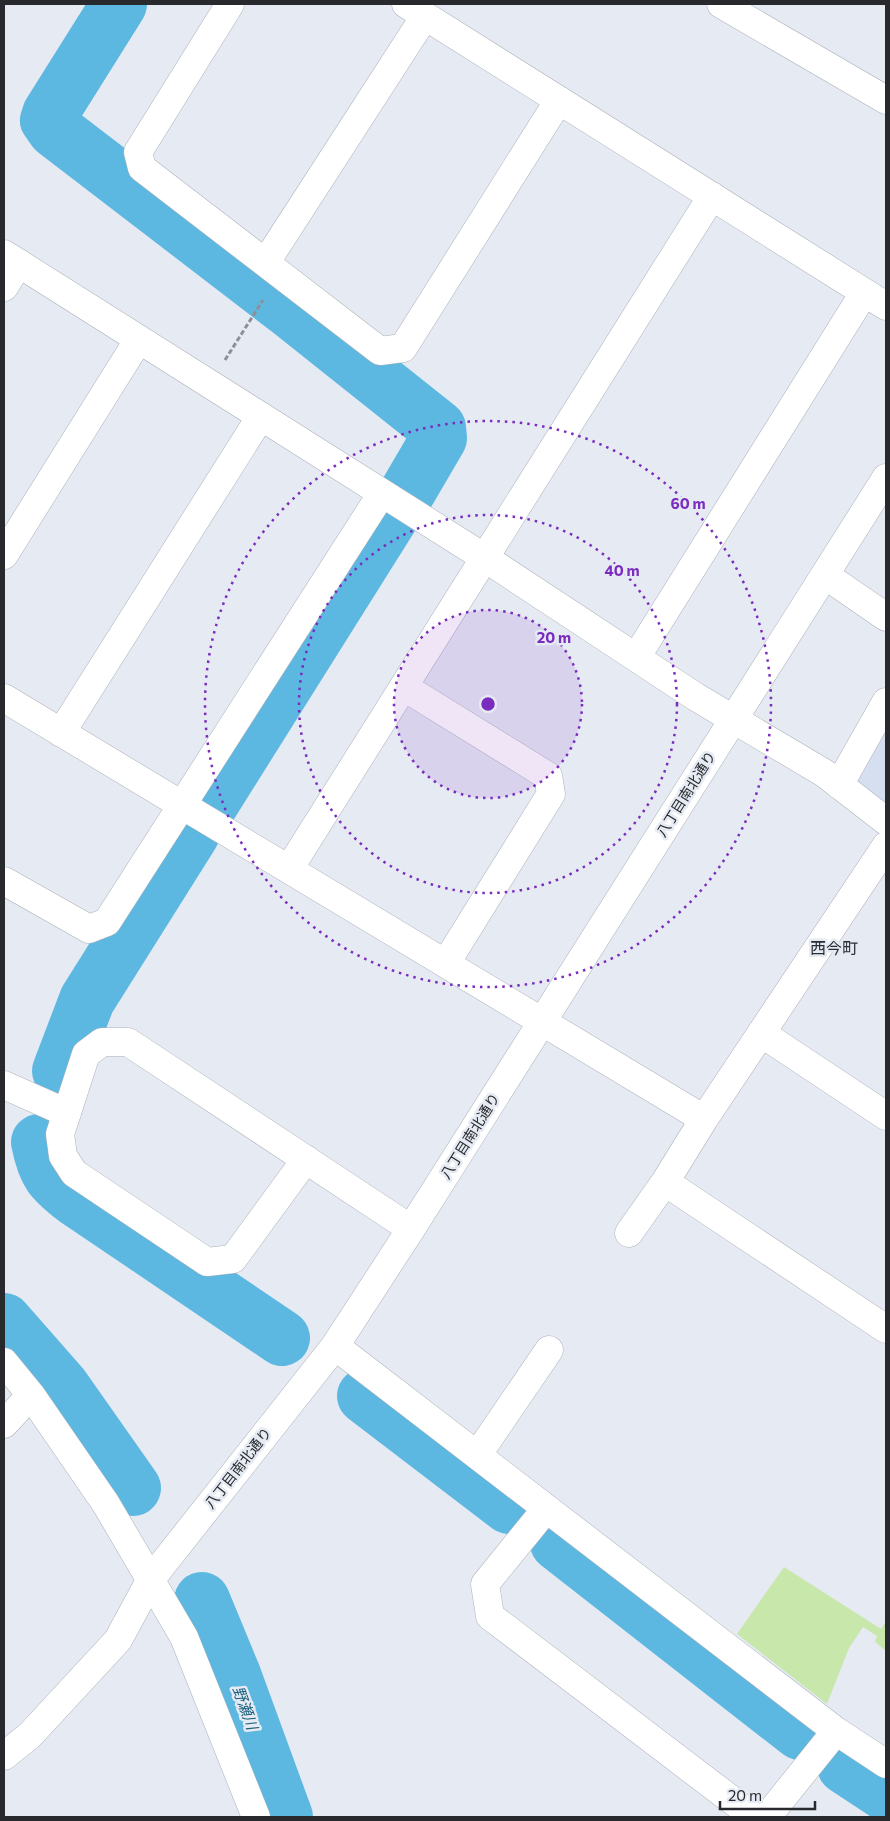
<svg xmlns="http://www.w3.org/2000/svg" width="890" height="1821" viewBox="0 0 890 1821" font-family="Commissioner,'Noto Sans JP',sans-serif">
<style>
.built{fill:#d6dfef}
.green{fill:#c8e7aa}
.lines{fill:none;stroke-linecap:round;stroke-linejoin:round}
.river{stroke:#5db8e1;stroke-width:56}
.minor-casing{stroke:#adb2ba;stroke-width:29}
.path{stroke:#8d9197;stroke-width:3;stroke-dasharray:5 2.5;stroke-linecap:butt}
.minor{stroke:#fff;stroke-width:28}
.ring{fill:none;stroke:#7b2cbf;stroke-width:2.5;stroke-dasharray:2.5 5}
.labels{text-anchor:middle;stroke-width:5;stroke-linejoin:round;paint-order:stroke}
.street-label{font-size:14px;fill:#27292c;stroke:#e5eaf3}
.water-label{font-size:15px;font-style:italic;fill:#175e7a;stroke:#e5eaf3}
.quarter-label{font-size:16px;fill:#292d34;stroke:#e5eaf3}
.centre{fill:#7b2cbf;stroke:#e5eaf3;stroke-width:2.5}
.ring-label{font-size:15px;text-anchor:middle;font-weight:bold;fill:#7b2cbf;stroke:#e5eaf3;stroke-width:5;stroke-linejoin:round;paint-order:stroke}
</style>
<rect width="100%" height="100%" fill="#e5eaf3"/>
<path class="built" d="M886,730V803L857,783Z"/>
<path class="green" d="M784,1567L881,1629L886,1621V1651L875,1642L877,1636L863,1627L849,1648L827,1704L737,1634Z"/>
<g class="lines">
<path class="river" d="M119,4L50,114L48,120L55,130L291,311L438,428L439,438L408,491
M211,803L390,518
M60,1071L87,1000L192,833
M39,1142C45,1173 52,1180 75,1198L282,1338
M4,1321L62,1387L133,1488
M365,1396L509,1506
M558,1543L800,1732
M202,1600L233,1675L285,1817
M845,1766L886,1793"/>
<g class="minor-casing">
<path id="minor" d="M230,4L138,152L142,168L380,351L403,348L559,100
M406,4L886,306
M721,4L886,100
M4,254L485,558L696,697L824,773L886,821
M266,262L425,16
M4,287L19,263
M4,555L139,339
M825,575L886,617
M637,656L864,293
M404,687L548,776L551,794L446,963
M4,698L704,1119
M61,733L261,416
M839,785L886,702
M886,846L704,1119L665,1182L886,1329
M289,869L712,196
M4,881L89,929L107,922L382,493
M761,1033L886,1116
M4,1085L67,1113
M306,1159L233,1259L207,1262L74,1173L63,1156L60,1134L86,1054L102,1042H128L411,1229
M629,1233L665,1182
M335,1346L836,1731L886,1764
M4,1362L31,1395L106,1504L184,1637L256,1817
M4,1424L31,1395
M478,1454L549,1350
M546,1509L485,1584L490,1616L754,1817
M4,1756L30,1735L118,1640L151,1579L335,1346L411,1229L886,478
M767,1817L836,1731"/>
</g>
<path class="path" d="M225,360L263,300"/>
<use href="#minor" class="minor"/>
</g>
<circle cx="488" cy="704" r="94" fill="#7b2cbf" fill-opacity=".12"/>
<g class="ring">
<circle cx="488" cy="704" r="94"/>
<circle cx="488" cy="704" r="189"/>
<circle cx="488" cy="704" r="283"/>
</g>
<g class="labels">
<g class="street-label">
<text transform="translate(686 794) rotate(-58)" y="5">八丁目南北通り</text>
<text transform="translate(470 1136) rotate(-58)" y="5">八丁目南北通り</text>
<text transform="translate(238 1468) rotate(-52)" y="5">八丁目南北通り</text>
</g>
<g class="water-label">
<text transform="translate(245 1708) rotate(70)" y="5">野瀬川</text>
</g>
<g class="quarter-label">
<text x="834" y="954">西今町</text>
</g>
</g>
<circle cx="488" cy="704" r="8" class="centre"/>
<g class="ring-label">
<text x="688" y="509">60 m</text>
<text x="622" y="576">40 m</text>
<text x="554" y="643">20 m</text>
</g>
<rect width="890" height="1821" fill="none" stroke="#27292c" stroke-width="10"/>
<path d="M720 1801v8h95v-8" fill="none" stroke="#27292c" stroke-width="2.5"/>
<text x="728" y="1801" font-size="15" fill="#27292c" stroke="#e5eaf3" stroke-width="4" paint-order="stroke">20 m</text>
</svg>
